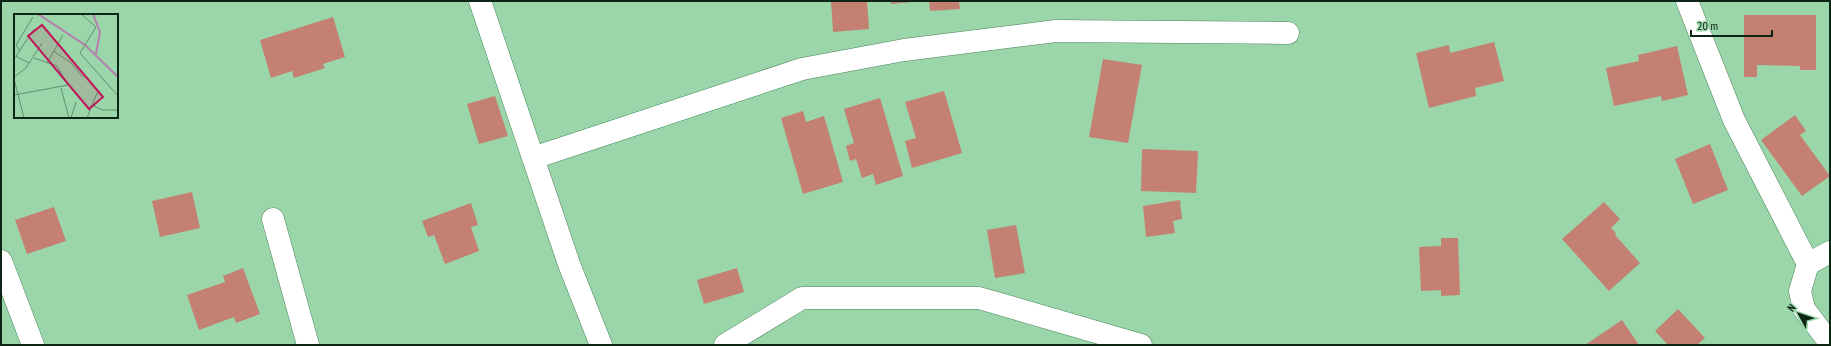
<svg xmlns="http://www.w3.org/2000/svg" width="1831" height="346" viewBox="0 0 1831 346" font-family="'PT Sans Narrow',sans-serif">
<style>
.building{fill:#c48072}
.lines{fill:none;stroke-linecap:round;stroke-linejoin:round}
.minor-casing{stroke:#4a845b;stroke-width:23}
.minor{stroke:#fff;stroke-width:22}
.inset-river{fill:none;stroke:#b77cae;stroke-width:2}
.inset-road{fill:none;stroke:#628f6d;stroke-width:1}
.view{fill:#c2185b;fill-opacity:0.15;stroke:#c2185b;stroke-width:2}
.inset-edge{fill:none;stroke:#0d2514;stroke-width:2}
</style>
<rect width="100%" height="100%" fill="#9ad6a9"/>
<path class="building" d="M831,1H867L869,29L833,32Z
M891,1H912V2L891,4Z
M929,1H959L960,9L930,11Z
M1744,15H1816V70H1800V66L1757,65V77H1744Z
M333,17L345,57L323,64L325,68L294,78L292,71L271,78L260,40Z
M1494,42L1504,81L1475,88L1476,96L1429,108L1416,53L1449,45L1450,53Z
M1677,46L1688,95L1662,101L1661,96L1614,106L1606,68L1639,61L1638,55Z
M1103,59L1142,65L1128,143L1089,137Z
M944,91L962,153L912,168L905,141L916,138L905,102Z
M495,96L508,136L479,144L467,104Z
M880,98L903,176L876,185L873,174L862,178L856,159L850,161L846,146L854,143L844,109Z
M803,111L806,122L824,116L843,182L803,194L781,118Z
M1795,115L1806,131L1800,135L1830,176L1802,196L1761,140Z
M1710,144L1728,190L1693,204L1675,159Z
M1142,149L1198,151L1196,193L1141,191Z
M192,192L200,228L160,237L152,201Z
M1180,200L1182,219L1173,221L1175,233L1146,237L1143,206Z
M1604,202L1620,219L1611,228L1616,233L1615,235L1640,263L1609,291L1562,239Z
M471,203L478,225L471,227L479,251L445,264L434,235L428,237L422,221Z
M54,207L66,241L27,254L15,220Z
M1016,225L1025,273L995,278L987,230Z
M1441,238H1458L1460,295L1441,296V290L1421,291L1419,247L1441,246Z
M243,268L260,314L236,323L234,317L199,330L187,295L225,282L223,276Z
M737,268L744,292L704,304L697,280Z
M1678,309L1705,338L1697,345H1668L1655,331Z
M1622,320L1639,345H1585Z"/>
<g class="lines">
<g class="minor-casing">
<path id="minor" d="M480,1L569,264L601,345
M1687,1L1734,120L1808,264
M533,158L802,69L904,50L1056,31L1288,33
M273,219L308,345
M1830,252L1808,264L1800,291L1804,309L1830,343
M1,261L33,345
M725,345L802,298H979L1141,345"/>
</g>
<use href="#minor" class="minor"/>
</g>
<g transform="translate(14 14)">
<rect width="104" height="104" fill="#9ad6a9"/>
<path class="inset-river" d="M24,0L71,31L104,63M79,0L86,18L82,40"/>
<path class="inset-road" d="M67,0L82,13L66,39L104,82M6,37L2,31L19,3M39,37L56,48L69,63M1,42L15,49M2,42L20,15M33,49L49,21M0,63L12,54L28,29M0,65L10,104M47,74L55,104M0,81L54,71L43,52L20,44M78,91L84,77M57,104L62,88M73,104L78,91L88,96H104"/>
<path class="view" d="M28,11L89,83L75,95L14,22Z"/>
<rect width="104" height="104" class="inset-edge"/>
</g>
<rect width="1831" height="346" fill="none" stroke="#0d2514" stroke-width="4"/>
<g transform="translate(1799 314) rotate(310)" stroke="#9ad6a9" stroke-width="3" paint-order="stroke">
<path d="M0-3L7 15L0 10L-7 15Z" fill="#0d2514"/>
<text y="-6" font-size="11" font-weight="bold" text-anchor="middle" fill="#0d2514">N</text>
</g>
<path d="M1691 30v6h81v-6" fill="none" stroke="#0d2514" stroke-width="2"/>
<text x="1697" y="30" font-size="12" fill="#0d2514" stroke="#9ad6a9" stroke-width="3" paint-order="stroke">20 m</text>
</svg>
